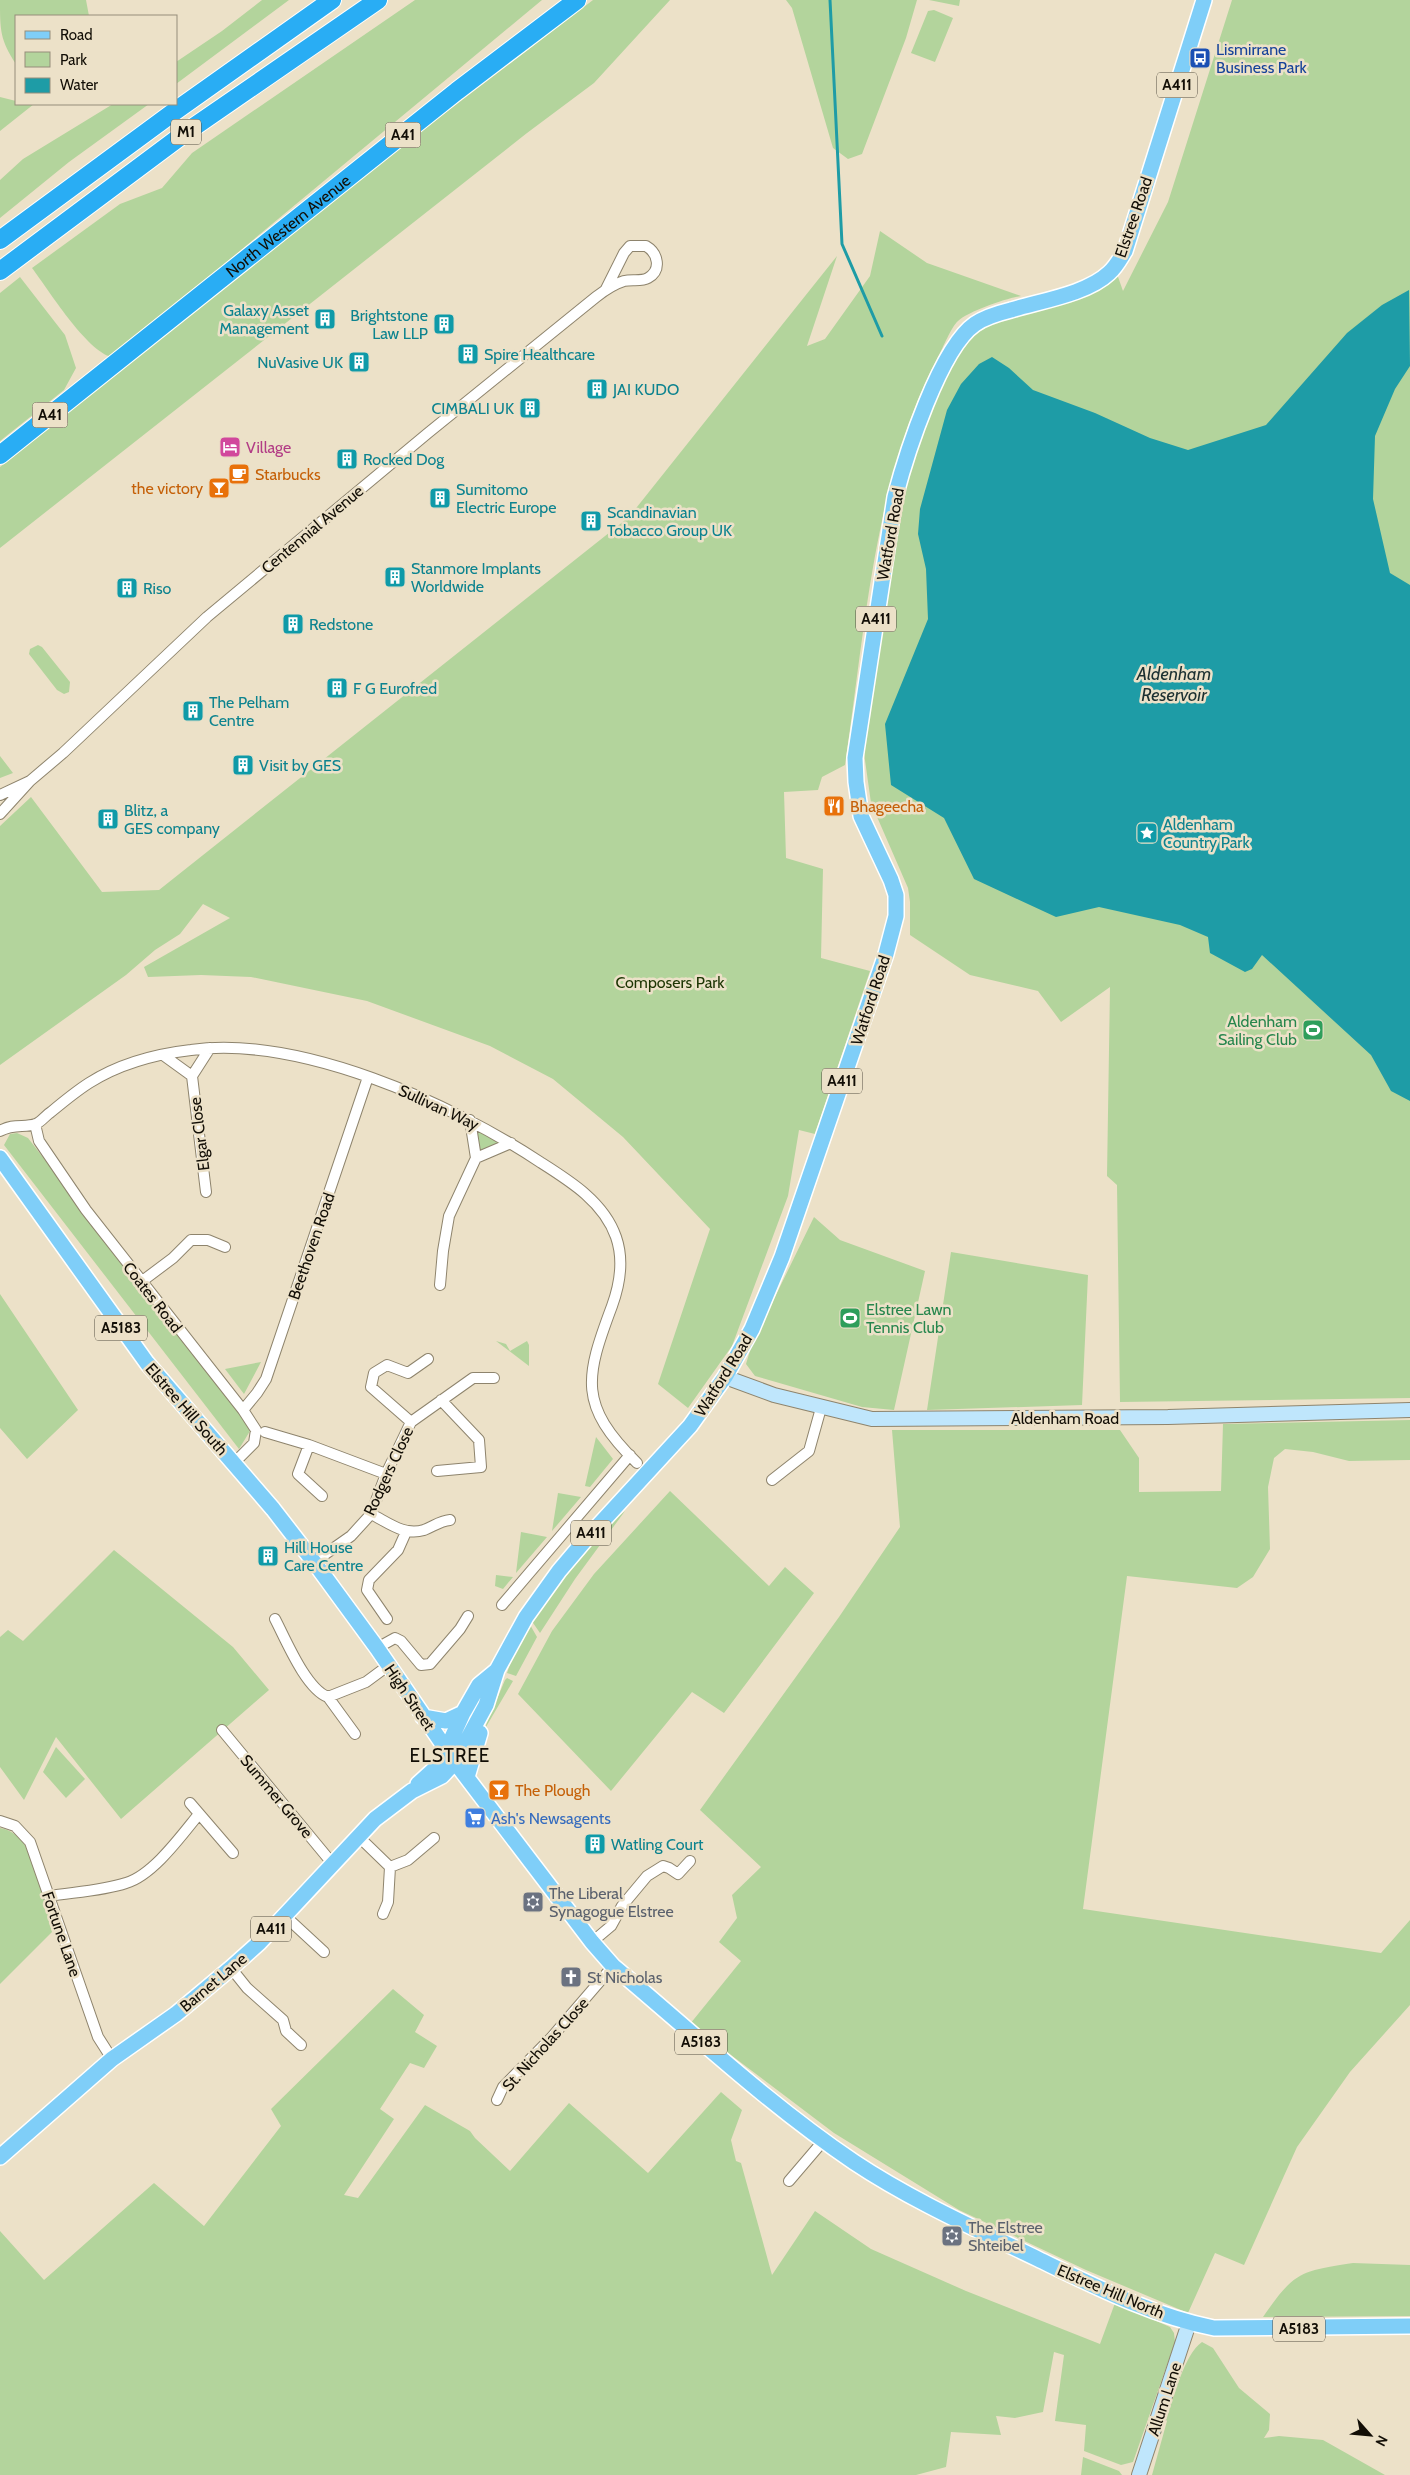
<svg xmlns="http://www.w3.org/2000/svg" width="1410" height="2475" viewBox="0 0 1410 2475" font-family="Cabin,sans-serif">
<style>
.green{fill:#b3d49c}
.water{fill:#1e9ca6}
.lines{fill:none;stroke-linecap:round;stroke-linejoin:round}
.stream{stroke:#1e9ca6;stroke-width:3}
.street-casing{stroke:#8e846d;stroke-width:12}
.secondary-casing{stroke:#8e846d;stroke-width:16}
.primary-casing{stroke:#fff;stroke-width:18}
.highway-casing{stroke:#fff;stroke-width:20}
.street{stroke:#fff;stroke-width:10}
.secondary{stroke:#bfe6fc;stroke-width:14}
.primary{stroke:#7fcef8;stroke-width:15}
.highway{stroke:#29adf4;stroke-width:18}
.labels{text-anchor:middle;stroke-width:5;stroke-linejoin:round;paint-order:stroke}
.shield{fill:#ece1c8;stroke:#534d40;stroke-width:1}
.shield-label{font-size:15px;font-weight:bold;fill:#120e06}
.transit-label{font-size:16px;fill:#164399;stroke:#ece1c8;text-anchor:start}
.street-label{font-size:16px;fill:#120e06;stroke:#ece1c8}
.culture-label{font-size:16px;fill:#0d838f;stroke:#ece1c8;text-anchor:start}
.hotel-label{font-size:16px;fill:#b23c85;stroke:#ece1c8;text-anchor:start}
.food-label{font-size:16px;fill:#c56008;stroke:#ece1c8;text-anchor:start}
.park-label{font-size:16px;fill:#1c3503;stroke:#ece1c8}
.leisure-label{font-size:16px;fill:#27864d;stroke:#ece1c8;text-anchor:end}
.shop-label{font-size:16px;fill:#366cbe;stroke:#ece1c8;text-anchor:start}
.worship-label{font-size:16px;fill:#5b616d;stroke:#ece1c8;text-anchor:start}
.water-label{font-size:18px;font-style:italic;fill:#1b3031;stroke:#ece1c8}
.quarter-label{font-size:19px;letter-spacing:1px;fill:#120e06;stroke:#ece1c8}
</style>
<rect width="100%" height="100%" fill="#ece1c8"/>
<path class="green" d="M0,0H86L89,16H16V64C0,40 0,30 0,0Z
M262,0H289L176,84V62L222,31Z
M415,0H542L112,357C87,352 48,289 32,268L120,204L162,188L192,153Z
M593,0H670L594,83L527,133L0,548V467L411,139Z
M786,0H917L906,38L862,154L848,159L833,148L792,8Z
M929,0H960L959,6Z
M1232,0H1410V1398L1120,1402L1117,1185L1107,1176L1110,987L1061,1022L1038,991L970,975L910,935V902L908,888L871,803L864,753L894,530L908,464L938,389L959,347L982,325L1117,274L1123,291L1168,202Z
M934,10L953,18L935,62L911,53L928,11Z
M0,97L16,101V104H34L0,131Z
M113,104H149L69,162L0,218V180L23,159Z
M880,231L927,263L1021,296C1007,298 969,311 958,321C951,327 943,348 938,357C874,478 865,631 845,765L822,777L818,790L784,792L786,858L823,869L821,958L870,971L815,1134L799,1130L788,1196L732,1346L688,1408L658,1384L710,1229L623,1137L553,1079L490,1046L367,1001L251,977L201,975L148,977L144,967L230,918L203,904L180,934L155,950L126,975L0,1065V826L31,797L102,892L159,890L629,517L837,256L807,346L825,339L870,276Z
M20,277L65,335L76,368L64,390L0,441V293Z
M38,645L42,647L70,682L69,692L64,694L57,690L29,654L30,649Z
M0,756L13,773L0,778Z
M479,1131L498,1142L499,1143L480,1152L477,1132Z
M17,1133L28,1138L245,1419L250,1431L239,1449L4,1145L10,1134Z
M814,1217L840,1240L925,1271L894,1410L862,1407L755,1376L746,1364L752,1344Z
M951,1252L1088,1275L1082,1405L927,1410Z
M0,1294L78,1410L27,1459L0,1428Z
M496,1341L506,1344L510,1351L527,1341L529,1345V1366Z
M261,1362L244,1394L225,1369Z
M1410,1420V1460L1349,1461L1313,1452L1285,1449L1274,1458L1268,1487L1270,1549L1253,1577L1237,1588L1127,1576L1083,1909L1381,1953L1410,1920V2005L1350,2072L1297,2147L1244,2265L1215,2253L1188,2313L1086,2270L959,2210L834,2133L690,2024L741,1961L719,1942L737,1918L732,1895L761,1867L700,1810L839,1617L900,1527L892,1430H1120L1139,1458V1492L1221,1491L1223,1424Z
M596,1437L613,1459L590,1487L585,1486Z
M670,1491L769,1586L785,1567L814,1593L724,1713L692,1692L611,1791L518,1694L552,1631L594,1574Z
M558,1493L581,1497L552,1531Z
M625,1511L575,1579L540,1633L531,1620C558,1581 588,1541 625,1511Z
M521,1532L547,1537L516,1573Z
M114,1550L233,1647L269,1690L121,1819L56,1737L24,1800L0,1767V1637L8,1630L23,1641Z
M496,1575L513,1577L503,1589L495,1586Z
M529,1623L537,1637L516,1676L507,1673L516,1646Z
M507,1678L513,1681L483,1732L505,1680Z
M56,1747L85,1779L66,1798L43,1772Z
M0,1828C38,1834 45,1901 52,1932L0,1984Z
M393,1989L424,2015L415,2032L437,2046L424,2068L410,2063L380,2109L394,2119L344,2195L358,2198L425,2105L470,2131L475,2138L510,2171L569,2103L648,2173L721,2092L742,2110L731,2140L736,2161L741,2163L772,2275L815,2211L871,2249L966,2291L1100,2344L1115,2303L1170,2327L1174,2333L1175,2342L1133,2462L1121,2465L1084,2451L1086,2425L1055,2421L1064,2355L1054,2352L1043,2412L1015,2418L996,2416L1001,2435L951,2432L946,2467L916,2475H0V2231L44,2280L154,2183L204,2226L281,2126L271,2109Z
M1353,2263L1410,2265V2316L1263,2317C1294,2272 1300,2271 1353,2263Z
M1202,2342L1213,2348L1239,2388L1270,2414L1269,2430L1264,2438L1279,2436L1323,2440L1385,2475H1152L1167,2421L1166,2420C1173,2400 1184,2354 1202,2342Z
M1083,2457L1119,2471L1122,2475H1081Z"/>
<path class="water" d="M1409,290L1410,366L1395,389L1375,436L1373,499L1390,573L1410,585V1101L1391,1091L1371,1055L1262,955L1252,969L1245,972L1210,953L1208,937L1180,925L1099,907L1056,917L974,879L944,818L891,785L885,724L928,619L926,569L918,534L920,509L947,410L961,384L979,364L992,357L1009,368L1033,390L1095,413L1150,438L1188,450L1266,425L1347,333L1382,305Z"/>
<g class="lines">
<path class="stream" d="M830,0L842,244L882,336"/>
<g class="street-casing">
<path id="street" d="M0,795L30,781
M0,814L30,781L63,753L207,617L428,433L596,297C605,290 614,284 624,281C632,279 641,282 648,278C662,270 658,253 646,246H630L624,253L606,289
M163,1055L192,1076
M35,1124L39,1141L86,1210L243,1410L256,1430L254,1443L234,1463
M0,1131C14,1123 24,1128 36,1124C42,1121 46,1115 51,1112C63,1102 75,1092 89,1083C119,1064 156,1054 191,1050C299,1035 451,1103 540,1162C570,1181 604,1202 616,1237C624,1260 620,1284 612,1306C585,1378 578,1405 637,1463
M476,1158L511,1143
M206,1192L192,1076L210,1048
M141,1282L173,1258L191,1240H208L225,1247
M440,1285L443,1251L449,1216L476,1158L470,1120
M243,1410L257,1393L266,1379L368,1077
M411,1422L371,1387L374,1373L387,1365L408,1373L428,1359
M265,1432L309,1445L386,1474
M309,1445L298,1474L322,1496
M437,1471L481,1467L479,1440L441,1400
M772,1480L809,1451L821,1408
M371,1514C389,1523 404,1536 424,1530C434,1526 440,1521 450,1520
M314,1562L351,1536L371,1514L386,1474L411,1422L473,1378H494
M502,1605L630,1455
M275,1619C286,1640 306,1689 328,1697L366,1682L389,1665
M387,1619L367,1590L369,1580L398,1550L406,1532
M377,1648L395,1638L401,1641L421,1665L430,1664L460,1629L468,1616
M328,1697L355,1734
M222,1730L332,1863
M190,1803L233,1853
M0,1821L15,1826L30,1842L98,2037L112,2059
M358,1836L390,1867L388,1902L383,1914
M390,1867L408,1860L434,1838
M49,1896C74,1892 102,1891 126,1883C153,1875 181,1836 199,1814
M284,1915L324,1952
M592,1942L611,1926L622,1906L647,1876L663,1866L669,1868L678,1874L690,1861
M231,1968L247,1988L283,2020L286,2031L301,2045
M497,2100L503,2087L551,2038L613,1966
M789,2181L824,2140"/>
</g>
<g class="secondary-casing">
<path id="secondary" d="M725,1377L774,1395L872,1419L1168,1417L1410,1410
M1139,2475L1189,2323"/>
</g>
<g class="primary-casing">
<path id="primary" d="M0,1158L147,1363L273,1509L314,1562L377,1648L455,1762L592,1942L613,1966C692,2032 768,2104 854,2162C911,2200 976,2229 1038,2259C1094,2286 1153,2316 1214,2328L1410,2326
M423,1717L446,1721L463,1713
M467,1777L480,1733
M418,1784L440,1764L463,1713L479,1685L496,1671
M0,2157L112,2059L176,2014L231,1968L259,1943L375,1819L412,1791L442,1776L455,1762L486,1705L497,1670L526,1617L559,1571L587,1538L690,1426L725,1377L752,1329L782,1257L886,954L896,916V895L891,880L861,816L856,782L855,758L895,497C906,455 940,348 975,324C985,317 999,313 1011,310C1040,301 1087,294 1109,273C1116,267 1120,259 1125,251L1204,0"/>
</g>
<g class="highway-casing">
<g id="highway">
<path d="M0,240L171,114L332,0"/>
<path d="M0,271L185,133L378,0"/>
<path id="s1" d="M0,455L457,91L577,0"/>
</g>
</g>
<use href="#street" class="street"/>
<use href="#secondary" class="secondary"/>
<use href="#primary" class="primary"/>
<use href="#highway" class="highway"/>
</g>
<defs>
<g id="bus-square" transform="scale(1.125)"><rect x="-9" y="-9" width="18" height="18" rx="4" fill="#1a4fb4" stroke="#ece1c8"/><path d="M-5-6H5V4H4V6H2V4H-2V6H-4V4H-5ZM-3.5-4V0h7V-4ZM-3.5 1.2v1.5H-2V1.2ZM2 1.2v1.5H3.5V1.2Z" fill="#fff"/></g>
<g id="building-square" transform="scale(1.125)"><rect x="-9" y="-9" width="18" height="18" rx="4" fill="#0f9aa8" stroke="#ece1c8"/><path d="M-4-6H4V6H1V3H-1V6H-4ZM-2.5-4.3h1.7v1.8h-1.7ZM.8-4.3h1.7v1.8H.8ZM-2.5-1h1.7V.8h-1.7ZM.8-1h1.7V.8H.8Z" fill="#fff"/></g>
<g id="hotel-square" transform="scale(1.125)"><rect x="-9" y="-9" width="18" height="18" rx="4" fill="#d1479c" stroke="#ece1c8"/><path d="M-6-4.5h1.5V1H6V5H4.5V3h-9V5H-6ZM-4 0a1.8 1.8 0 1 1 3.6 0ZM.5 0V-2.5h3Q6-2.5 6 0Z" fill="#fff"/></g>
<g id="cafe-square" transform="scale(1.125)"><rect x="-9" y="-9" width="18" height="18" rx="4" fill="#e8710a" stroke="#ece1c8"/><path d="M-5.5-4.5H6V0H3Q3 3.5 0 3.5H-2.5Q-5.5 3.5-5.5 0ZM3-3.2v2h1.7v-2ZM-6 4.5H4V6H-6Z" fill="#fff"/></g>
<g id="bar-square" transform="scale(1.125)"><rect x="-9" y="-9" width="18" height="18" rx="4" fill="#e8710a" stroke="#ece1c8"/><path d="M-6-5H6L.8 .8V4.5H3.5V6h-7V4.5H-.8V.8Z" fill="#fff"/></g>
<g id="restaurant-square" transform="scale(1.125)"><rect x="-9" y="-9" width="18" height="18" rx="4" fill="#e8710a" stroke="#ece1c8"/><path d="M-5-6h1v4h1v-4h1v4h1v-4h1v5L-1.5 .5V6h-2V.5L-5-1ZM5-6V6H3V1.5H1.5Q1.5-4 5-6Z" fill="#fff"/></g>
<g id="sight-square" transform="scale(1.125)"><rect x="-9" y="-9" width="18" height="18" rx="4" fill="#0f9aa8" stroke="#ece1c8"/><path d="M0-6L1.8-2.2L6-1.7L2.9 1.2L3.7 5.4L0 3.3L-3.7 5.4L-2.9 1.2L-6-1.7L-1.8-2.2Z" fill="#fff"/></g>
<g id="stadium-square" transform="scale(1.125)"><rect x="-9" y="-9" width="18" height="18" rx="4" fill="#2e9e5b" stroke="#ece1c8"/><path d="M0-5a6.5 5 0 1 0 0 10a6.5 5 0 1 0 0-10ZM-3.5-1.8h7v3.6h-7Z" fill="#fff"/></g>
<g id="supermarket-square" transform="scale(1.125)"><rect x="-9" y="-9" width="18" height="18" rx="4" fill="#3f7fe0" stroke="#ece1c8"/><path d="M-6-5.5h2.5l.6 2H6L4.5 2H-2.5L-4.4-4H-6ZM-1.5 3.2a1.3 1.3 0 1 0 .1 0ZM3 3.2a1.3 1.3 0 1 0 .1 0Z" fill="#fff"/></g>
<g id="synagogue-square" transform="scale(1.125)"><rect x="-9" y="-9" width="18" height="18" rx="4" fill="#6b7280" stroke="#ece1c8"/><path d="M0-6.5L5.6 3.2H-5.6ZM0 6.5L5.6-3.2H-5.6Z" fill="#fff"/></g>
<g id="church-square" transform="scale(1.125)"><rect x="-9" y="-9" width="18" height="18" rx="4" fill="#6b7280" stroke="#ece1c8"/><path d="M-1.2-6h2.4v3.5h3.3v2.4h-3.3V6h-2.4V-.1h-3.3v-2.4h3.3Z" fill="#fff"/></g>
</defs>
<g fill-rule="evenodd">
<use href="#bus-square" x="1200" y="58"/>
<use href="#building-square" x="325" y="319"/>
<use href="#building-square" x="444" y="324"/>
<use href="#building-square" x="468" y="354"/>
<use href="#building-square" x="359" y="362"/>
<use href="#building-square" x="597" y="389"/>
<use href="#building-square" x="530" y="408"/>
<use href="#hotel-square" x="230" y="447"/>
<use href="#building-square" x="347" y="459"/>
<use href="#cafe-square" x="239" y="474"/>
<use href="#bar-square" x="219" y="488"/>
<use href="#building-square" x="440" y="498"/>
<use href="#building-square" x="591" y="521"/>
<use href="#building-square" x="395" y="577"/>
<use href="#building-square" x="127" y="588"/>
<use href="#building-square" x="293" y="624"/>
<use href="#building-square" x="337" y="688"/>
<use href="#building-square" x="193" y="711"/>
<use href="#building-square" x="243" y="765"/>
<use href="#restaurant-square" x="834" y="806"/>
<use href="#building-square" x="108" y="819"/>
<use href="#sight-square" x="1147" y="833"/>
<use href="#stadium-square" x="1313" y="1030"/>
<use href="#stadium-square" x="850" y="1318"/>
<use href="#building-square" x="268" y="1556"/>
<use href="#bar-square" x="499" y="1790"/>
<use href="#supermarket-square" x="475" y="1818"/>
<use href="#building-square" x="595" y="1844"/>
<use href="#synagogue-square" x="533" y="1902"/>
<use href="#church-square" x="571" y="1977"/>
<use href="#synagogue-square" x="952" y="2236"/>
</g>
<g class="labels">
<g class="shield">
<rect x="1157" y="72.5" width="40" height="25" rx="4"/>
<rect x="171" y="119.5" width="30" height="25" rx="4"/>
<rect x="385.5" y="122.5" width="35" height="25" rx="4"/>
<rect x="32.5" y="402.5" width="35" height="25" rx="4"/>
<rect x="856" y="606.5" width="40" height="25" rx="4"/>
<rect x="822" y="1068.5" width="40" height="25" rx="4"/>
<rect x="95" y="1315.5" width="52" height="25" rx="4"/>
<rect x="571" y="1520.5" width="40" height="25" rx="4"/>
<rect x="251" y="1916.5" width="40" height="25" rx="4"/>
<rect x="675" y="2029.5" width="52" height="25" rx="4"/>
<rect x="1273" y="2316.5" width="52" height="25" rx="4"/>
</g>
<g class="shield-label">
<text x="1177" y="90">A411</text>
<text x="186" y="137">M1</text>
<text x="403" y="140">A41</text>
<text x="50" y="420">A41</text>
<text x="876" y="624">A411</text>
<text x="842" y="1086">A411</text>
<text x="121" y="1333">A5183</text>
<text x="591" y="1538">A411</text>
<text x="271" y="1934">A411</text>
<text x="701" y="2047">A5183</text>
<text x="1299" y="2334">A5183</text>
</g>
<g class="transit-label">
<text x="1216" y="55">Lismirrane<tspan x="1216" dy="18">Business Park</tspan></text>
</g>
<g class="street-label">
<text transform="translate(1133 217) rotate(-71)" y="6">Elstree Road</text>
<text dy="6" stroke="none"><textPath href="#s1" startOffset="368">North Western Avenue</textPath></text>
<text transform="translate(312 529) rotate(-40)" y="6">Centennial Avenue</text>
<text transform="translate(890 534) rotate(-80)" y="6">Watford Road</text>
<text transform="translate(870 1000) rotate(-72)" y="6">Watford Road</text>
<text transform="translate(439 1107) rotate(25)" y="6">Sullivan Way</text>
<text transform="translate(199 1134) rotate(-97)" y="6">Elgar Close</text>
<text transform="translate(311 1246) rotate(-71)" y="6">Beethoven Road</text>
<text transform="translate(153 1297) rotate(52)" y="6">Coates Road</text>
<text transform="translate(723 1375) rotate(-58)" y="6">Watford Road</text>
<text transform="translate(187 1409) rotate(49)" y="6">Elstree Hill South</text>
<text x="1065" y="1424">Aldenham Road</text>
<text transform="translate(388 1471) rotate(-65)" y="6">Rodgers Close</text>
<text transform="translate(410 1697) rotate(56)" y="6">High Street</text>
<text transform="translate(277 1796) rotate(50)" y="6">Summer Grove</text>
<text transform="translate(62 1934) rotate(71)" y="6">Fortune Lane</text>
<text transform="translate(213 1982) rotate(-40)" y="6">Barnet Lane</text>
<text transform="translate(545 2044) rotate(-48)" y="6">St. Nicholas Close</text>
<text transform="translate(1111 2291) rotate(23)" y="6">Elstree Hill North</text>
<text transform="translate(1164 2399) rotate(-72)" y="6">Allum Lane</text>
</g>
<g class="culture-label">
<text x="309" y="316" text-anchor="end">Galaxy Asset<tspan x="309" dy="18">Management</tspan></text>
<text x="428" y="321" text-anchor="end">Brightstone<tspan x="428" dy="18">Law LLP</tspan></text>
<text x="484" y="360">Spire Healthcare</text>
<text x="343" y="368" text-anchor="end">NuVasive UK</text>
<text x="613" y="395">JAI KUDO</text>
<text x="514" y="414" text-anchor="end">CIMBALI UK</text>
<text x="363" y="465">Rocked Dog</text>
<text x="456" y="495">Sumitomo<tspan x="456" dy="18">Electric Europe</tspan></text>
<text x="607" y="518">Scandinavian<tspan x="607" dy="18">Tobacco Group UK</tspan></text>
<text x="411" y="574">Stanmore Implants<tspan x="411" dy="18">Worldwide</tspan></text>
<text x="143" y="594">Riso</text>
<text x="309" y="630">Redstone</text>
<text x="353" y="694">F G Eurofred</text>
<text x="209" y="708">The Pelham<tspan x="209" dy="18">Centre</tspan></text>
<text x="259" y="771">Visit by GES</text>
<text x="124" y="816">Blitz, a<tspan x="124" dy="18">GES company</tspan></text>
<text x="1163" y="830">Aldenham<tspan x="1163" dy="18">Country Park</tspan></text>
<text x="284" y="1553">Hill House<tspan x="284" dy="18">Care Centre</tspan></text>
<text x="611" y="1850">Watling Court</text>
</g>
<g class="hotel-label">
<text x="246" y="453">Village</text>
</g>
<g class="food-label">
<text x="255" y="480">Starbucks</text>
<text x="203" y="494" text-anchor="end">the victory</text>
<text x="850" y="812">Bhageecha</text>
<text x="515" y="1796">The Plough</text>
</g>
<g class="park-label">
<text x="670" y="988">Composers Park</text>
</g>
<g class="leisure-label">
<text x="1297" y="1027">Aldenham<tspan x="1297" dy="18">Sailing Club</tspan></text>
<text x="866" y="1315" text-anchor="start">Elstree Lawn<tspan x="866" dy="18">Tennis Club</tspan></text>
</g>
<g class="shop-label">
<text x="491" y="1824">Ash's Newsagents</text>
</g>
<g class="worship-label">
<text x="549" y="1899">The Liberal<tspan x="549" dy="18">Synagogue Elstree</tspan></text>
<text x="587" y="1983">St Nicholas</text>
<text x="968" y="2233">The Elstree<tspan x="968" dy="18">Shteibel</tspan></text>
</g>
<g class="water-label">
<text x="1174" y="680">Aldenham<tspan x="1174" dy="21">Reservoir</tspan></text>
</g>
<g class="quarter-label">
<text x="450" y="1762">ELSTREE</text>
</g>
</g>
<rect x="15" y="15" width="162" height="90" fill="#ece1c8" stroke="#958d7a"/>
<rect x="25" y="31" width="25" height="8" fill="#7fcef8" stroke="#958d7a"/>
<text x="60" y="40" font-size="15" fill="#120e06">Road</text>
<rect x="25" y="52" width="25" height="15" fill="#b3d49c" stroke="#958d7a"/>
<text x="60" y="65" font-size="15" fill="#120e06">Park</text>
<rect x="25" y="78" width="25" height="15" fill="#1e9ca6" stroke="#958d7a"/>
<text x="60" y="90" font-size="15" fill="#120e06">Water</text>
<g transform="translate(1370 2435) rotate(117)" stroke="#ece1c8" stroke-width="4" paint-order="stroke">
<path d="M0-4L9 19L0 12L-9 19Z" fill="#120e06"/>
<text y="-8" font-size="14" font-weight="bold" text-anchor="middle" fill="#120e06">N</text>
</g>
</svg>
